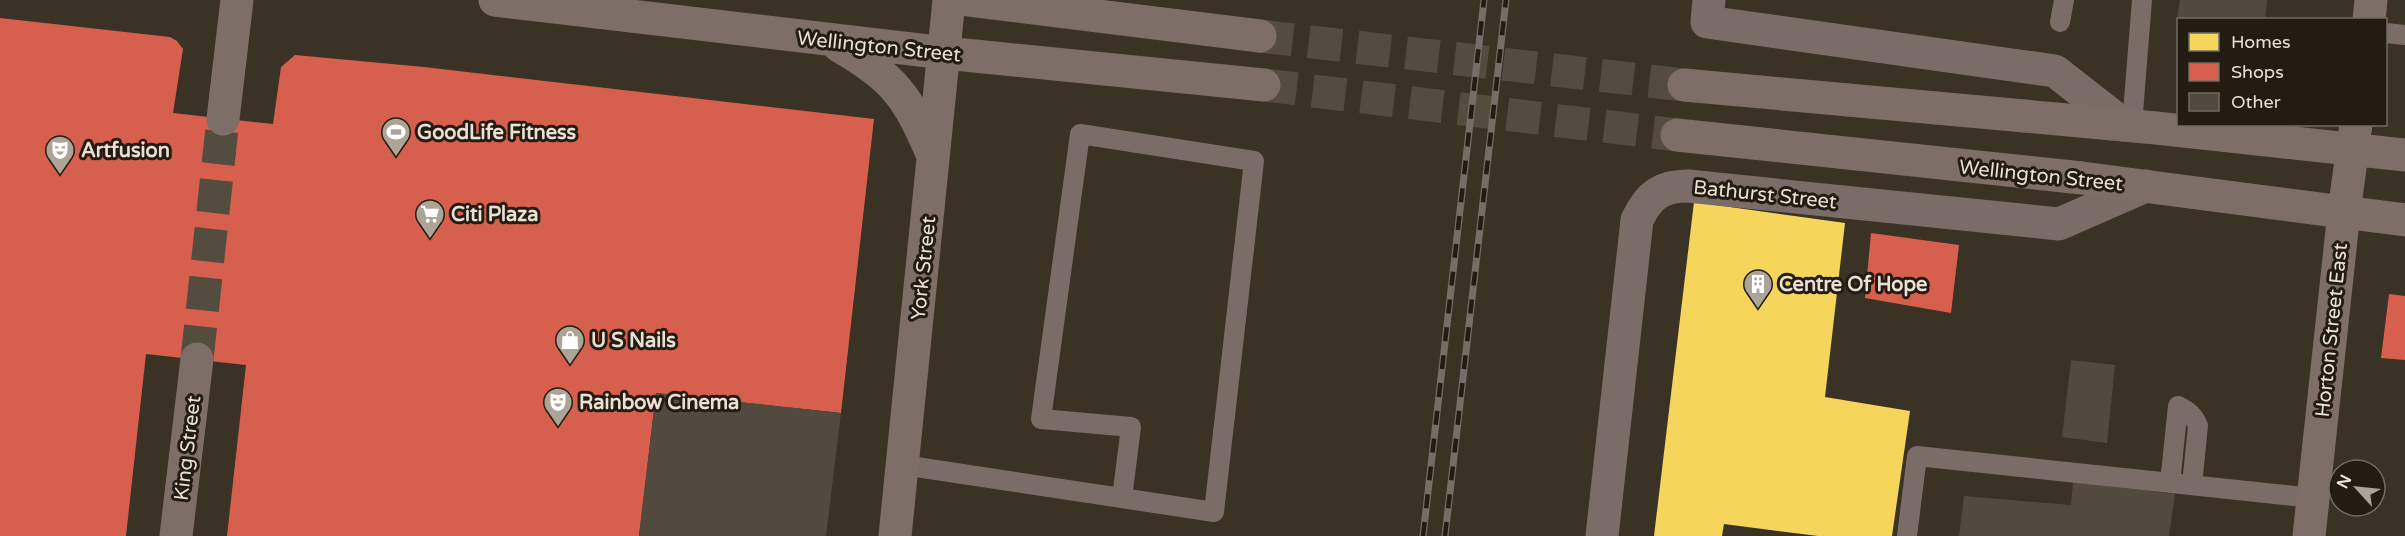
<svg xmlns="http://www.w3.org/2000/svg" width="2405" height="536" viewBox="0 0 2405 536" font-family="'Varela Round',sans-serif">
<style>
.homes{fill:#f6d55c}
.shops{fill:#d6604d}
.building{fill:#524a3e}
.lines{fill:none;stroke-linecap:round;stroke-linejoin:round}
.secondary-tunnel{stroke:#544c3f;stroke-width:33;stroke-dasharray:33 16;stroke-linecap:butt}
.lane{stroke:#7a6d68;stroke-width:20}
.street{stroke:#7a6d68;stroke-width:33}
.secondary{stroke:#7d6e68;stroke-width:33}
.rail-casing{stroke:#766e66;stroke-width:7}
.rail{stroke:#231c12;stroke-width:4.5;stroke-dasharray:14;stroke-linecap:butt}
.labels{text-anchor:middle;stroke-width:6;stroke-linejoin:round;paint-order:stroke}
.street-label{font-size:20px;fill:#eae1d4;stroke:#231c12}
.poi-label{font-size:20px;font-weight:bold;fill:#eae1d4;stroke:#231c12;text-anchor:start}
</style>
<rect width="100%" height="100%" fill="#3a3225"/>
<path class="homes" d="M1694,202L1845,223L1825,397L1910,411L1892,536H1818L1724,524L1722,536H1654Z"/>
<path class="shops" d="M0,18L170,37L177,41L183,49L173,113L273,124L281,67L295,55L424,67L874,119L841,413L656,393L639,536H227L246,365L146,354L126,536H0Z
M1871,233L1959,245L1951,313L1865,298Z
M2389,294L2405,296V360L2381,358Z"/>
<path class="building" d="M2180,0H2267L2265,20H2177Z
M2071,360L2115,365L2107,443L2062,437Z
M656,393L841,413L826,536H639Z
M2073,482L2175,494L2169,536H1959L1964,496L2071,505Z"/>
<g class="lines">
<path class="secondary-tunnel" d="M1260,36L1684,85
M1264,85L1677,135
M197,359L223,119"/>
<path class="lane" d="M2060,22L2064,0
M2386,33L2405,35
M2132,125L2142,0
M903,465L1214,512L1254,161L1080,134L1041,419L1131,427L1122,498
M2170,483L2178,406C2188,411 2194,415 2198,426L2192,485
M1907,536L1917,456L2313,498"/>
<path class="street" d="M1709,0L1707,22L2055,71L2124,125
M1602,536L1637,220C1649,195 1661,186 1688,186L2059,224L2146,186"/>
<path class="secondary" d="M495,0L945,53L1264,85
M969,0L1260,36
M2369,20L2371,0
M839,46C895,78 908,97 933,156
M1684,85L2156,128L2405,155
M223,119L237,0
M1677,135L2082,178L2405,220
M176,536L197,359
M895,536L949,0
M2309,536L2344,212L2356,124"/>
<g class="rail-casing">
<path id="rail" d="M1423,536L1484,0
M1445,536L1506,0"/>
</g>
<use href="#rail" class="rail"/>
</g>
<defs>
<g id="stadium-pin" transform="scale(1.5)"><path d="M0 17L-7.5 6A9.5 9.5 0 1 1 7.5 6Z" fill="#aca497" stroke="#231c12"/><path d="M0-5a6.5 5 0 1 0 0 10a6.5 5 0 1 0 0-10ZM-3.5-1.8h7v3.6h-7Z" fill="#fff"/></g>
<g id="theatre-pin" transform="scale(1.5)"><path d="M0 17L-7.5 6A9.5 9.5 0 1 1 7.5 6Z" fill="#aca497" stroke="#231c12"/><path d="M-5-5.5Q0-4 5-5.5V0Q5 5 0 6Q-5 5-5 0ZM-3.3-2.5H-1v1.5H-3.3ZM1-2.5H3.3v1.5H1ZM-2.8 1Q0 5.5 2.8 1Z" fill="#fff"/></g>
<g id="supermarket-pin" transform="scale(1.5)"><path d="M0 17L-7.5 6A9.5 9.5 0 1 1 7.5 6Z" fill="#aca497" stroke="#231c12"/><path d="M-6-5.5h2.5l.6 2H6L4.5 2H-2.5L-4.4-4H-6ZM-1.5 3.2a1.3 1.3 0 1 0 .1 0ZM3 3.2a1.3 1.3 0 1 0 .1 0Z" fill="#fff"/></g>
<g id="building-pin" transform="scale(1.5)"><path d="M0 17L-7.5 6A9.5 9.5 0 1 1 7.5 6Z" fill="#aca497" stroke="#231c12"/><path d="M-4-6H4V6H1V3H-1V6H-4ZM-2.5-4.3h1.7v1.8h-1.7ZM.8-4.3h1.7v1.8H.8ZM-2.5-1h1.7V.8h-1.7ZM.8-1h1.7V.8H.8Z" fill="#fff"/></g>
<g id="shop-pin" transform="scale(1.5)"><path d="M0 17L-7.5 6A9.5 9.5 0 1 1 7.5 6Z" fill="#aca497" stroke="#231c12"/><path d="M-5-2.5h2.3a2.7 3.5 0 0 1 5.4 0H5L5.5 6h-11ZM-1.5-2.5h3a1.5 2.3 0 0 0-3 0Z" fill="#fff"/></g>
</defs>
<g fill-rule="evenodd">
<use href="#stadium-pin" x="396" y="132"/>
<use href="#theatre-pin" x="60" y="150"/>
<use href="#supermarket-pin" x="430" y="214"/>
<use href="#building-pin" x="1758" y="284"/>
<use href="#shop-pin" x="570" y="340"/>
<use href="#theatre-pin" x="558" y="402"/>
</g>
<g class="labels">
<g class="street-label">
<text transform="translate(879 46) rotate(6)" y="7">Wellington Street</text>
<text transform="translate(2041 175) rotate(6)" y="7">Wellington Street</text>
<text transform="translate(1765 194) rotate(6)" y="7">Bathurst Street</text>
<text transform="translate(923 268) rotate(-84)" y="7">York Street</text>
<text transform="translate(2331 330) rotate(-84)" y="7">Horton Street East</text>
<text transform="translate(187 448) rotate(-83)" y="7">King Street</text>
</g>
<g class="poi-label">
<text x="417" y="139">GoodLife Fitness</text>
<text x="81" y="157">Artfusion</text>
<text x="451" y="221">Citi Plaza</text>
<text x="1779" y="291">Centre Of Hope</text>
<text x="591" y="347">U S Nails</text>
<text x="579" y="409">Rainbow Cinema</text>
</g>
</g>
<rect x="2177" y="18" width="210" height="108" fill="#231c12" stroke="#736b60" stroke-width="1.5"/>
<rect x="2189" y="33" width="30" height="18" fill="#f6d55c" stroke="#736b60" stroke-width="1.5"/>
<text x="2231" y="48" font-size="18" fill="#eae1d4">Homes</text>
<rect x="2189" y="63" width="30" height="18" fill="#d6604d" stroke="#736b60" stroke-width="1.5"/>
<text x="2231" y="78" font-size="18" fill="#eae1d4">Shops</text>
<rect x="2189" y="93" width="30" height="18" fill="#524a3e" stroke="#736b60" stroke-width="1.5"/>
<text x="2231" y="108" font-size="18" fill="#eae1d4">Other</text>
<g transform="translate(2357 488) rotate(297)"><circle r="28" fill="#231c12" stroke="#736b60" stroke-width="1.5"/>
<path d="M0-4.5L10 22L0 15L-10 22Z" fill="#aca497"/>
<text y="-9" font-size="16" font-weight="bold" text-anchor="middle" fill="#eae1d4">N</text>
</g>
</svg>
